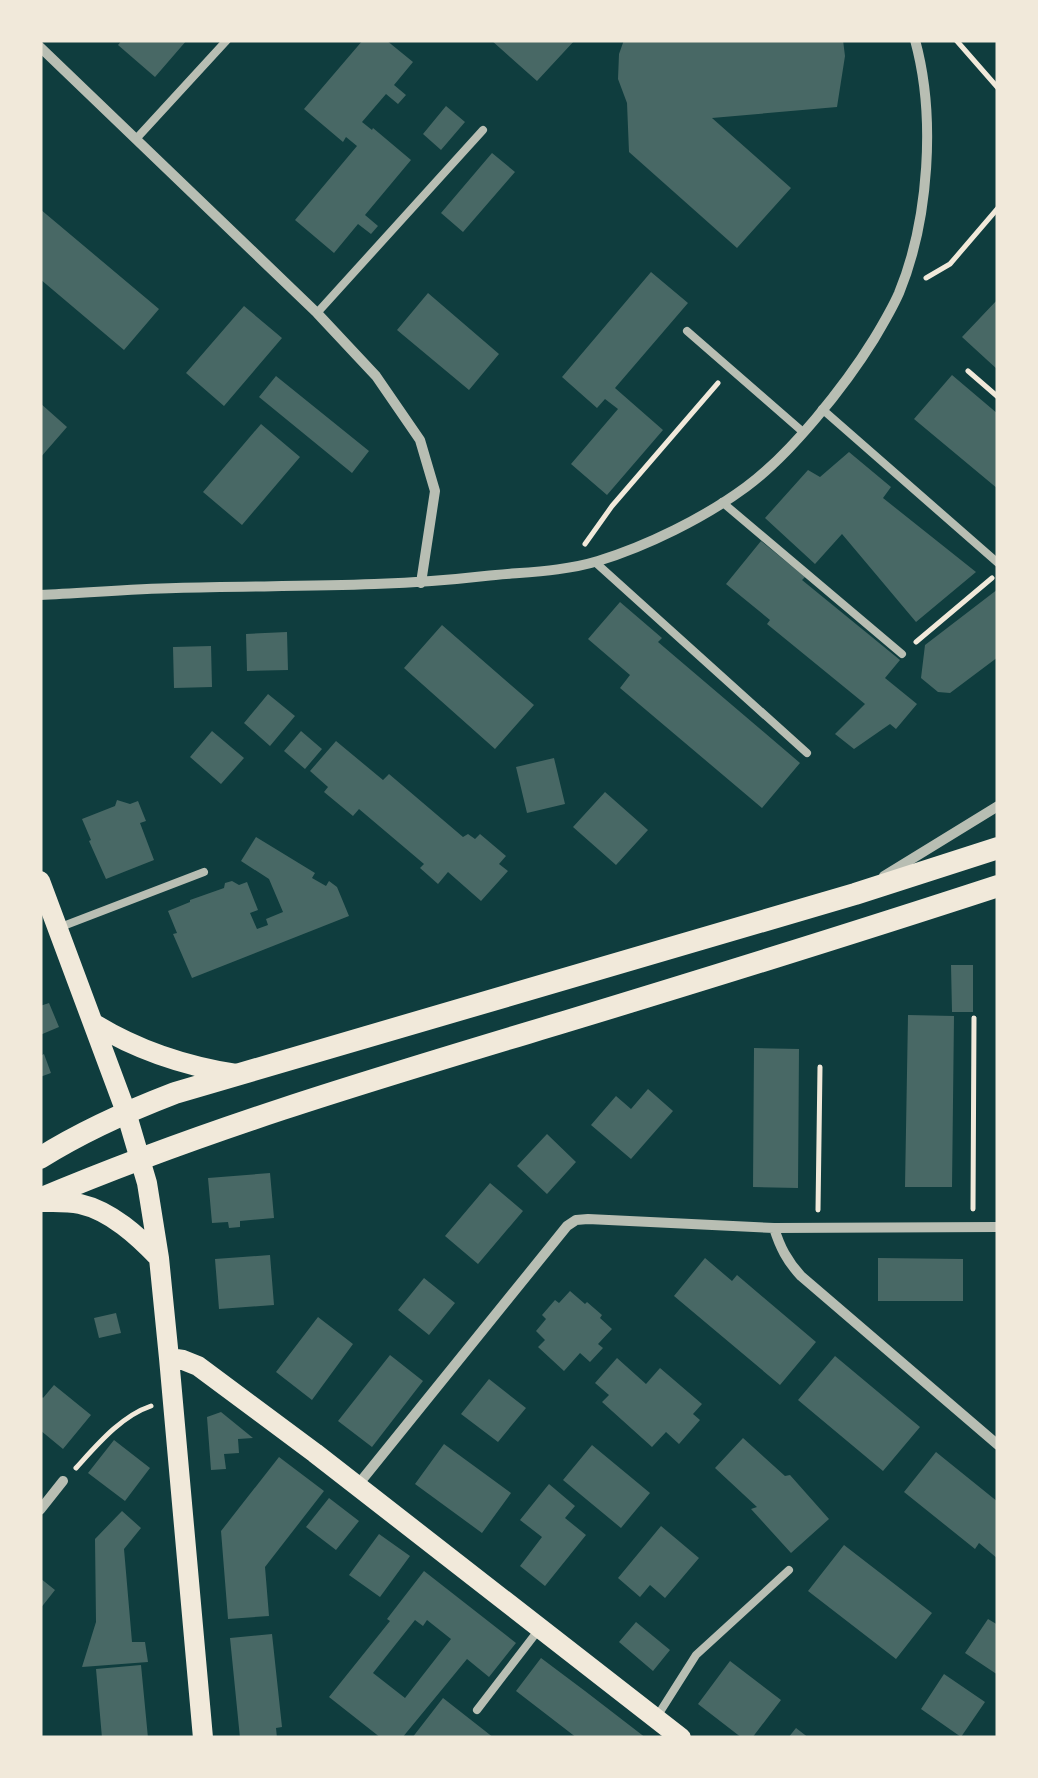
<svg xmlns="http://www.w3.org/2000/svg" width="1038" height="1778" viewBox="0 0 1038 1778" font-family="Figtree,sans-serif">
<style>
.building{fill:#486865;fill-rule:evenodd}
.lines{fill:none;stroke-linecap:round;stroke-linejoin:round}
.path{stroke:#f1e9da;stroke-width:5}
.service{stroke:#b8beb3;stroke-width:8}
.minor{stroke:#b8beb3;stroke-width:10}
.secondary{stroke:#f1e9da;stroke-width:20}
.primary{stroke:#f1e9da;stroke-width:22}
</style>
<rect width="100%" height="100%" fill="#0f3d3e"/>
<path class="building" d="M122,40H187L155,77L118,45Z
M363,40H386L413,62L394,85L406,95L398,104L386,94L362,122L372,130L373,128L411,160L365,215L378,226L371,234L358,224L334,253L295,220L357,146L346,137L343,142L304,109Z
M491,40H575L537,81Z
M624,40H843L845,56L837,107L712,118L791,188L737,248L629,152L627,103L618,79L619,54Z
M446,106L465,122L441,150L423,134Z
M492,153L515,172L463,232L441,213Z
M40,209L159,309L124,350L40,279Z
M651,272L688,303L615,388L663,430L607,495L571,464L618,409L605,399L597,408L562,377Z
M428,293L499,354L469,390L397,330Z
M998,299V370L962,337Z
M244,306L282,338L224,406L186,373Z
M952,375L998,414V489L914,419Z
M276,376L369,451L352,473L259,397Z
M40,403L67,427L40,458Z
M261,424L300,457L242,525L203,492Z
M849,452L891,487L883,498L976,572L916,622L842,534L815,564L765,518L808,470L820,477Z
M761,541L805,577L802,580L900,660L885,678L917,704L896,729L890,724L854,749L835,734L865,704L767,624L770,620L726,584Z
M998,589V657L950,693L938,692L921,678L925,645Z
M620,602L662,638L658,642L800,763L762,808L620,688L630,675L588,639Z
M442,625L534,705L495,749L404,668Z
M287,632L288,670L247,671L246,634Z
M211,646L212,687L174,688L173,647Z
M268,694L295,716L270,746L244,723Z
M212,731L244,758L221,784L190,757Z
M301,731L322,749L305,769L284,751Z
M336,741L383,780L389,774L463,837L468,834L475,839L480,834L506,856L499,864L508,871L481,901L448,872L438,884L420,868L424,864L359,809L353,816L324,792L328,787L310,771Z
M554,758L565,804L527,813L516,767Z
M605,792L648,830L616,865L573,827Z
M117,800L130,804L138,801L146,821L140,823L154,860L106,879L89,841L91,840L82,819L115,806Z
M256,837L315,873L312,878L326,886L329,881L337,887L349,916L192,978L173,934L177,933L168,911L190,902V900L224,888L225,883L232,881L239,885L247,882L258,910L250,913L257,929L268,925L266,919L283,912L269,879L241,861Z
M951,965H973V1012H952Z
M49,1003L59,1027L40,1035V1006Z
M908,1015L954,1016L952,1187H905Z
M754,1048L799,1049L798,1188L753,1187Z
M44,1054L51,1073L40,1077V1056Z
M648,1089L673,1111L631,1159L591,1125L616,1096L631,1109Z
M547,1134L576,1162L547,1194L517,1166Z
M270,1173L274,1218L240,1221V1227L229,1228L228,1222L212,1223L208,1178Z
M490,1183L523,1211L478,1264L445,1236Z
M270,1255L274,1305L219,1309L215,1259Z
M705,1258L732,1281L737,1275L816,1342L780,1385L674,1296Z
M878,1258L963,1259V1301H878Z
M424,1278L455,1303L429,1335L398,1310Z
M570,1291L585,1304L587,1302L602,1315L600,1318L612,1329L598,1344L603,1348L590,1362L580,1353L564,1371L538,1347L545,1340L536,1331L546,1319L542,1315L555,1300L559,1303Z
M116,1313L121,1333L99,1338L94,1318Z
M318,1317L353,1344L312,1400L276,1372Z
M390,1355L423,1381L372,1447L338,1421Z
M835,1356L920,1427L883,1471L798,1400Z
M617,1358L646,1384L660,1368L702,1404L693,1414L700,1420L679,1444L666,1432L652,1447L602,1402L609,1395L595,1383Z
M489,1379L526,1408L498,1442L461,1414Z
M54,1385L91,1415L63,1449L40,1430V1395L43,1398Z
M221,1412L253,1438L238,1439L239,1453L224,1454L226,1469L211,1470L207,1417Z
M743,1438L785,1476L790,1475L829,1519L791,1553L751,1509L757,1507L715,1468Z
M114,1440L150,1468L125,1501L88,1473Z
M444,1444L511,1493L482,1533L415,1484Z
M592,1445L650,1493L621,1528L563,1480Z
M936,1452L998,1502V1559L979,1543L975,1549L904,1492Z
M279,1457L324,1491L265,1567L269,1616L228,1619L221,1531Z
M549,1484L575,1506L565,1518L586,1535L545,1586L520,1566L542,1537L520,1520Z
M329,1498L359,1521L336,1550L306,1527Z
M122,1511L141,1528L124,1549L132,1642H145L148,1662L82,1667L96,1622L95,1539Z
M661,1526L699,1558L665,1598L650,1585L640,1597L618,1578Z
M379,1534L410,1556L380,1597L349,1575Z
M844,1545L932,1613L896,1659L808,1591Z
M424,1571L516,1643L489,1677L467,1659L402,1738H381L329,1697L390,1621L387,1619ZM415,1620L423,1626L427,1620L451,1639L405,1698L373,1673Z
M40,1578L55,1590L40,1609Z
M988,1619L998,1625V1675L965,1653Z
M636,1622L670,1650L653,1671L619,1642Z
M272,1634L282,1727L276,1728L277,1738H240L230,1638Z
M541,1658L585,1691L646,1738H577L516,1691Z
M730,1661L781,1700L752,1738H742L698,1704Z
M141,1665L148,1738H102L96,1669Z
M944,1674L985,1702L961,1737L921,1709Z
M443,1698L494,1738H412Z
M796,1728L809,1738H788Z"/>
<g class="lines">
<path class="path" d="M956,40L998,88
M926,278L950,264L998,208
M968,371L998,397
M585,544L612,506L718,383
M916,642L992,578
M973,1209L974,1018
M818,1210L820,1067
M76,1468C97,1445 121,1416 151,1406"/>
<path class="service" d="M136,139L227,40
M317,313L483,130
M687,331L803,432
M822,409L998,563
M722,502L902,654
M595,562L807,753
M58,928L204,872
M477,1710L540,1628
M658,1715L696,1655L789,1570"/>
<path class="minor" d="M40,47L317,313L376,376L420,440L435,491L421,583
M40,595C85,593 131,589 176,588C279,585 382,588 485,576C522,572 562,572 598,561C647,546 704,518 746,487C790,455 845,386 874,339C883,324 892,309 899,293C929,220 936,116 915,40
M884,876L998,806
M774,1228L998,1227
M357,1486L567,1226L576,1220L588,1219L774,1228C780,1247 787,1261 801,1276L998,1445
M40,1510L63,1481"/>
<path class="secondary" d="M40,881L126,1112L147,1183L159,1258L169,1358L203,1738
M93,1023C138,1051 185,1066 236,1074
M40,1202C53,1202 67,1201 80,1204C111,1211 138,1236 159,1258
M169,1358L183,1360L198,1366L315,1453L681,1738"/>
<path class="primary" d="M40,1158C83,1131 128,1111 175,1093L855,894L998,848
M40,1199C210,1127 388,1075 564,1022C709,978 854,933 998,886"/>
</g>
<rect width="1038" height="1778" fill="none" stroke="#f1e9da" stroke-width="85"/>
</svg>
